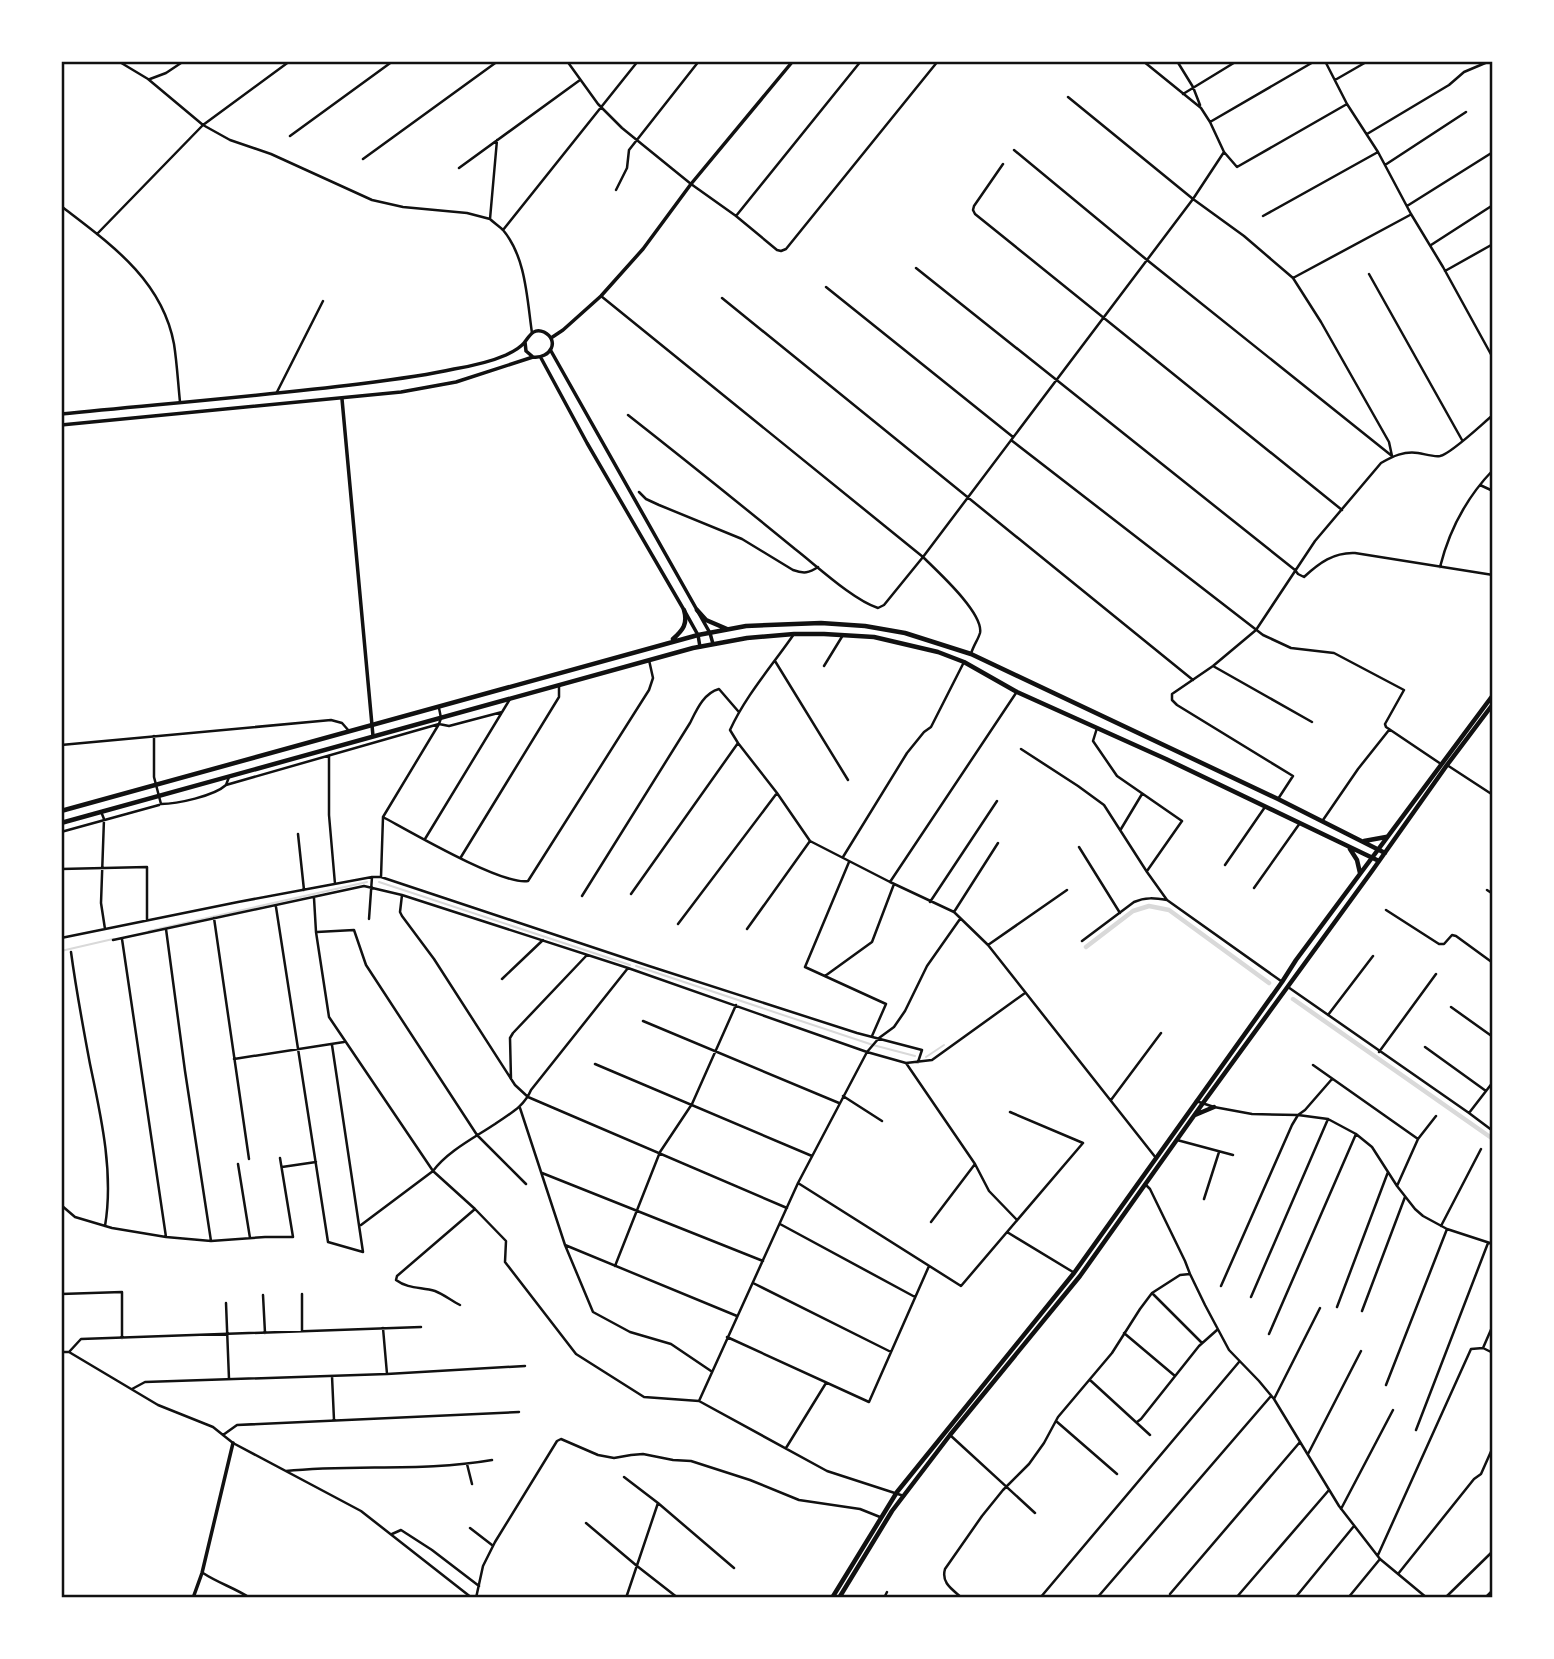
<svg xmlns="http://www.w3.org/2000/svg" width="1554" height="1659" viewBox="0 0 1554 1659" font-family="Arial,sans-serif">
<style>
.lines{fill:none;stroke-linecap:round;stroke-linejoin:round}
.stream{stroke:#d9d9d9;stroke-width:2}
.canal{stroke:#d9d9d9;stroke-width:4.5}
.minor{stroke:#111;stroke-width:2.5}
.tertiary{stroke:#111;stroke-width:3.5}
.secondary{stroke:#111;stroke-width:3.5}
.primary{stroke:#111;stroke-width:4.5}
.neatline{fill:none;stroke:#111;stroke-width:2.5}
</style>
<rect width="100%" height="100%" fill="#fff"/>
<g class="lines">
<path class="stream" d="M379,882L630,965
M149,931L367,882
M61,951L113,939
M636,966L873,1045L915,1056
M926,1057L944,1045"/>
<path class="canal" d="M1086,947L1133,911L1149,906L1169,910L1269,983
M1293,999L1493,1139"/>
<path class="minor" d="M118,61L148,79L203,125L230,140L271,154L372,200L403,207L467,213L490,219
M567,61L598,104L622,128L691,184L736,216L861,61
M1143,61L1201,108L1210,122L1224,152L1237,167L1347,104
M1177,61L1193,87L1200,105
M1325,61L1347,104L1378,152L1411,214L1443,267L1493,358
M150,79L166,73L184,61
M1335,80L1368,61
M1183,94L1237,61
M1068,97L1193,199L1244,236L1293,278L1321,322L1389,442L1392,456
M1210,122L1315,61
M1367,134L1449,85L1464,72L1490,61
M290,136L393,61
M497,140L490,219C494,223 499,226 503,230C526,257 527,299 532,333
M1014,150L1147,260L1392,456
M363,159L498,61
M1003,164L974,206L973,210L975,214L1342,510
M1385,165L1466,112
M459,168L580,80
M616,190L627,168L629,150L699,61
M61,206C109,243 162,279 174,344C177,363 178,383 180,402
M1407,206L1493,152
M736,216L777,250L781,251L786,249L938,61
M1263,216L1378,152
M503,230L638,61
M97,234L203,125L290,61
M1431,245L1493,205
M916,268L1295,570L1298,574L1304,577C1319,563 1334,552 1355,553L1493,575
M1445,271L1493,244
M1369,274L1462,440
M1293,278L1410,215
M826,287L1013,437
M601,296L923,557C936,570 984,613 980,633C978,640 973,646 971,654
M722,298L1193,680
M277,392L323,301
M628,415C684,459 740,504 795,549C817,566 853,600 878,608L884,605L923,557L1193,199L1224,152
M1011,440L1263,635L1291,648L1334,653L1404,690L1385,724L1386,727L1441,764
M1480,485L1493,491
M639,492L646,499L659,505L742,539L793,570C804,574 809,573 818,567
M1440,567C1449,531 1467,497 1493,470
M794,634C772,666 746,695 730,730L738,743L777,793L810,841L890,882L954,912L988,945L1156,1158
M775,661L848,780
M824,666L843,635
M1213,666L1312,722
M1097,728L1093,741L1117,776L1182,821L1147,871
M154,736V777L161,804C177,804 214,796 226,785L229,777
M61,745L331,720L342,723L349,731
M1021,749L1078,786L1104,805L1147,872L1167,900
M329,756V815L335,884
M1447,765L1493,795
M226,785L439,724L449,726L502,712
M1278,799L1293,776L1177,705L1172,700V694L1213,666L1256,630L1315,541L1381,463C1393,456 1404,451 1418,453C1425,454 1433,457 1440,456C1451,454 1483,423 1493,415
M102,814L104,819L101,903L105,929
M383,817C409,831 503,886 528,881L649,690L653,678L649,660
M1323,820L1358,769L1389,730
M1121,829L1142,794
M61,832L159,805
M298,834L304,890
M425,839L510,699
M1079,847L1120,913
M461,857L559,697V685
M843,857L907,753L924,732L931,727L964,662
M849,862L805,967L886,1004L872,1036
M1225,865L1265,807
M61,869L147,867V920
M381,877L383,817L439,724L441,718L439,708
M890,882L1016,693
M1254,888L1300,823
M1487,890L1493,894
M631,894L738,743
M402,895L400,912L402,916L434,959L515,1085L528,1097L787,1208
M582,896L690,723C697,709 704,693 719,689L738,711
M314,898L316,932L329,1017L433,1171L475,1209L506,1241L505,1262L576,1354L644,1397L699,1401L827,1471L904,1496
M930,902L997,801
M276,907L328,1242L363,1252L332,1045
M1386,910L1439,944H1444L1452,935L1456,936L1493,963
M954,912L998,843
M214,918L249,1159
M369,919L372,877
M678,924L777,793
M166,929L185,1071L211,1241
M747,929L810,841
M317,932L354,930L366,965L477,1135L526,1184
M61,938L238,902L372,877H381L649,966L857,1033L922,1050L918,1062
M122,939L166,1237
M113,940L364,886L402,895L628,968L867,1052L906,1063L975,1164L989,1191L1017,1220
M1082,941L1134,902C1145,897 1155,898 1167,900L1281,981
M988,945L1067,890
M71,952C76,989 83,1027 90,1064C101,1116 114,1173 105,1226
M825,976L872,942L894,884
M502,979L543,940
M1288,987L1469,1113L1493,1131
M1451,1007L1493,1037
M1328,1015L1373,956
M643,1021L839,1103
M1425,1047L1486,1091
M1379,1052L1436,974
M234,1059L344,1042
M906,1063L932,1060L1025,993
M595,1064L812,1156
M1313,1065L1418,1139
M511,1079L510,1038L513,1033L587,955
M843,1096L882,1121
M1111,1100L1161,1033
M1196,1101L1214,1107L1252,1114L1298,1115L1328,1119L1356,1134L1372,1147L1397,1186L1415,1209L1423,1216L1447,1229L1493,1244
M520,1108L565,1245L593,1312L630,1332L671,1344L711,1371
M1469,1113L1493,1082
M1177,1140L1233,1155
M238,1164L250,1238
M282,1167L316,1162
M542,1173L763,1261
M798,1183L961,1286L1083,1143L1010,1112
M1145,1184L1150,1189L1185,1261L1190,1274L1205,1305L1229,1350L1259,1381L1274,1399L1339,1506L1380,1559L1427,1598
M1397,1186L1418,1139L1436,1116
M1204,1199L1219,1152
M61,1205L75,1217L112,1228L166,1237L211,1241L265,1237H293L280,1158
M931,1222L975,1164
M780,1224L915,1297
M361,1225L433,1171C448,1151 474,1138 495,1124C509,1114 524,1107 531,1090L628,968
M1441,1226L1481,1149
M1007,1232L1073,1272
M565,1245L737,1316
M615,1266L660,1152L692,1104L736,1005
M753,1283L891,1352
M1221,1286L1292,1125L1298,1115L1305,1110L1332,1079
M1152,1293L1202,1343
M61,1294L122,1292V1338
M263,1295L265,1333
M1251,1297L1328,1119
M226,1303L229,1379
M460,1305C452,1301 443,1294 435,1291C421,1287 408,1289 396,1280L397,1276L475,1209
M1337,1307L1388,1172
M1362,1311L1405,1197
M383,1328L387,1374
M302,1331V1294
M1124,1333L1175,1376
M1269,1334L1356,1134
M727,1337L869,1402L929,1266
M1483,1348L1493,1353
M61,1352H69L158,1405L213,1427L233,1443L361,1511L472,1598
M69,1352L81,1339L421,1327
M332,1376L334,1420
M1090,1380L1150,1435
M1386,1385L1447,1229
M132,1389L145,1382L387,1374L525,1366
M1274,1399L1320,1308
M699,1401L798,1183L867,1052L879,1038L894,1027L905,1011L927,966L960,919
M1056,1421L1117,1474
M1137,1422L1141,1419L1199,1346L1217,1330
M1416,1430L1488,1243
M223,1435L237,1425L519,1412
M950,1435L1035,1513
M786,1448L826,1383
M1308,1454L1361,1351
M467,1464L472,1484
M286,1471C355,1464 424,1472 492,1460
M624,1477L658,1503L734,1568
M1341,1509L1393,1410
M586,1523L637,1566L678,1598
M470,1528L492,1545
M392,1534L401,1530L432,1550L479,1586
M1378,1555L1471,1349L1483,1348L1493,1325
M203,1573C218,1583 235,1588 250,1598
M1398,1574L1474,1479L1481,1474L1493,1447
M1170,1594L1300,1442
M476,1598L483,1566L495,1542L557,1441L561,1439L598,1455L614,1458L631,1455L643,1454L673,1460L691,1461L750,1480L799,1500L860,1509L880,1517
M626,1598L658,1503
M884,1598L887,1592
M962,1598C952,1589 941,1583 945,1569L982,1516L1003,1490L1029,1464L1044,1443L1058,1417L1112,1353L1140,1309L1152,1293L1180,1275L1190,1274
M1040,1598L1239,1362
M1097,1598L1271,1396
M1236,1598L1329,1490
M1295,1598L1354,1526
M1348,1598L1380,1559
M1445,1598L1493,1551
M1482,1598L1487,1596L1493,1590"/>
<path class="tertiary" d="M342,399L373,736
M193,1598L202,1573L233,1443"/>
<path class="secondary" d="M551,338L563,330L601,296L643,249L691,184L793,61
M525,342L526,351L533,357
M551,351L710,633L713,644
M541,358L587,443L684,610L698,635L700,647
M61,414C161,404 260,396 359,384C391,380 423,376 454,369C472,366 490,362 506,355C512,352 519,349 524,343C529,337 533,327 544,332C560,340 551,359 533,357L456,382L401,392L61,425"/>
<path class="primary" d="M697,610L706,620L727,629
M673,639C683,630 688,624 684,610
M61,811L698,635L746,626L821,623L865,626L905,633L971,654L1278,799L1385,853
M61,823L693,648L747,638L794,634H824L874,637L938,652L964,662L1017,692L1166,759L1379,861
M1364,841L1386,837
M1350,849L1357,860L1360,873
M1195,1115L1214,1107
M832,1598L897,1492L1074,1273L1282,982L1296,960L1493,695
M839,1598L892,1511L950,1435L1080,1276L1203,1103L1372,871L1447,765L1493,704"/>
</g>
<rect width="1554" height="1659" fill="none" stroke="#ffffff" stroke-width="126"/>
<rect x="63" y="63" width="1428" height="1533" class="neatline"/>
</svg>
